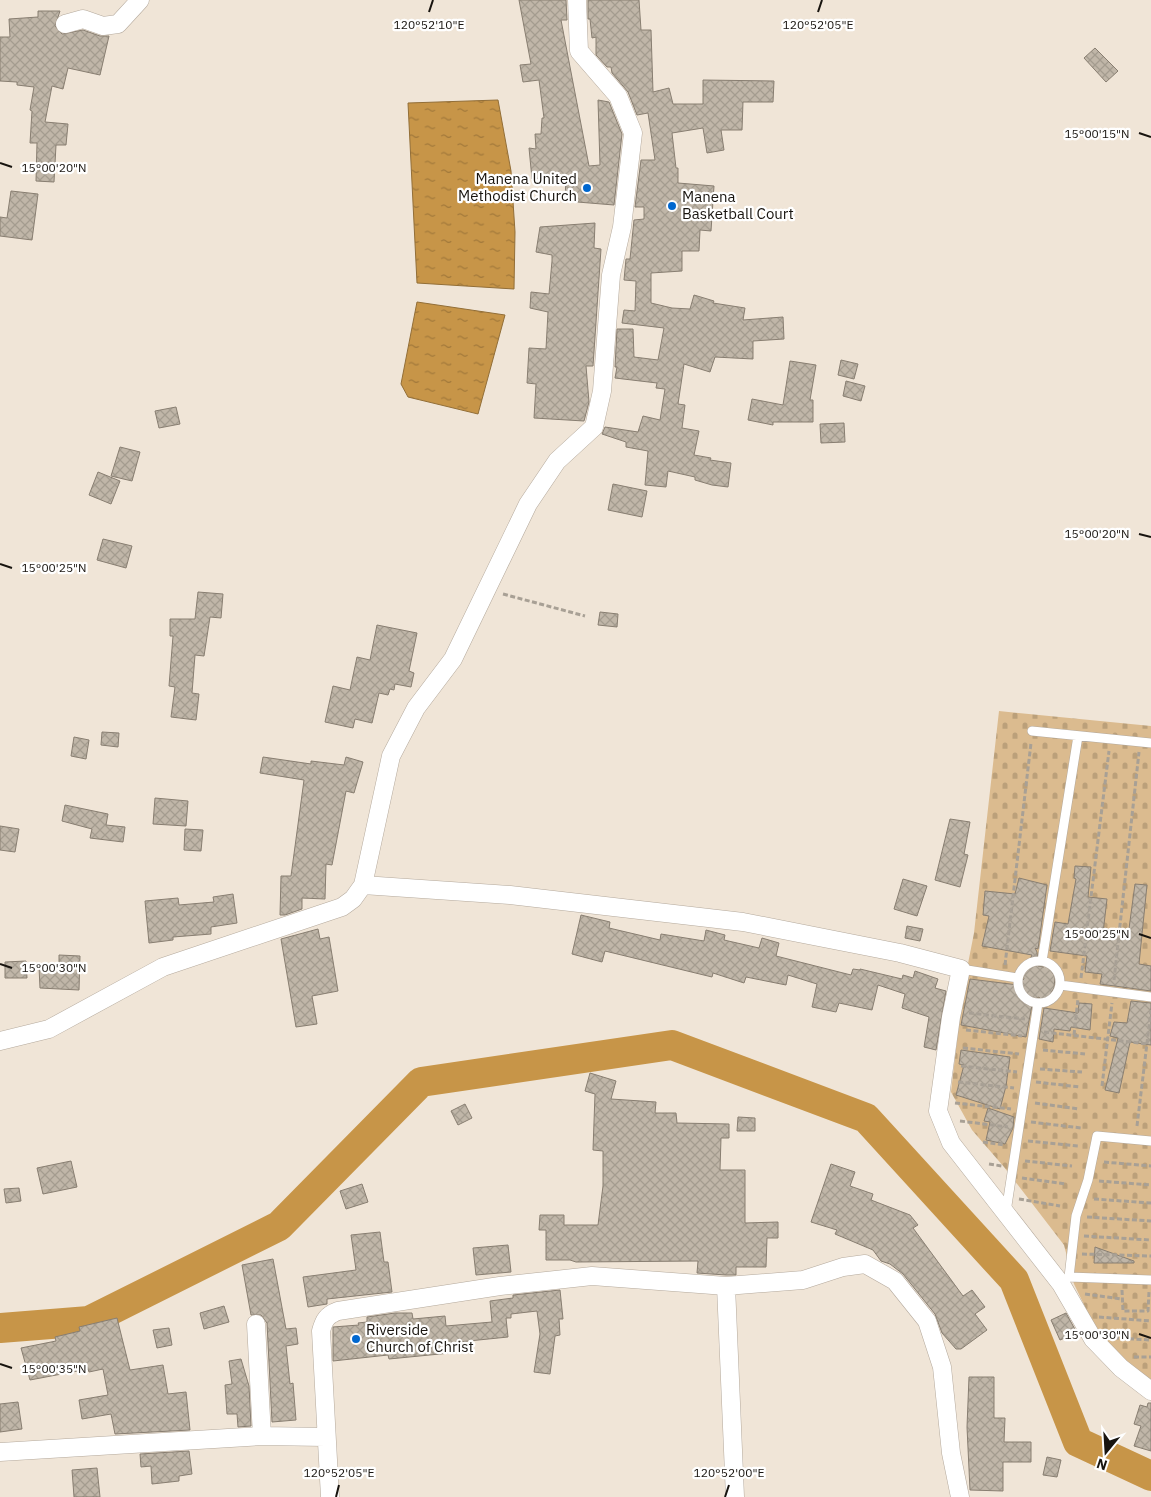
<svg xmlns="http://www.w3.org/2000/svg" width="1151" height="1497" viewBox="0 0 1151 1497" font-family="'IBM Plex Sans',sans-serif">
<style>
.cemetery{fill:url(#cemetery-stones)}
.water{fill:url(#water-ripples);stroke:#926e37}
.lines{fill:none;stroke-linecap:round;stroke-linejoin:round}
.river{stroke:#c79548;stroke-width:30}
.building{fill:url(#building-cross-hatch);stroke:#887e71}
.service-casing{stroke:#b4a99c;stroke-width:10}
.minor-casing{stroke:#b4a99c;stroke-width:19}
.path{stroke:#a8a095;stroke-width:3;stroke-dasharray:5 2.5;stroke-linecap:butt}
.service{stroke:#fff;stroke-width:9}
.minor{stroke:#fff;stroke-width:18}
.ticks{fill:none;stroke:#18140f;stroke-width:2}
.poi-dot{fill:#0067cf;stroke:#fff;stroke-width:2}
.labels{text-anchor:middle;stroke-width:4.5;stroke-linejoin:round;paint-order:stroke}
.poi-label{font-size:15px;fill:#18140f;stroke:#fff;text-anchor:start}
.ticks-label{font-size:12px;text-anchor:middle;fill:#18140f;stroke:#fff;stroke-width:4.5;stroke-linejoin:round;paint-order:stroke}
</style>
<defs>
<pattern id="cemetery-stones" width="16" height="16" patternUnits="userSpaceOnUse" patternTransform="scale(1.25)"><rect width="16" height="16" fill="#dbbb8f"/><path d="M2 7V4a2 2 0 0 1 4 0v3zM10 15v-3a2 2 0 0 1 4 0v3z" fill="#bba07a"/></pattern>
<pattern id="water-ripples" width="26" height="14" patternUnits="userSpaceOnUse" patternTransform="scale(1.25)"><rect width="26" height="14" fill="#c79548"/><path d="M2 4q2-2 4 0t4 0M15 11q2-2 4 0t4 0" fill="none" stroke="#a1783a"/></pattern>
<pattern id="building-cross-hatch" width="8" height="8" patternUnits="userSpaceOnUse" patternTransform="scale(1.25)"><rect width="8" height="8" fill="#c0b6a8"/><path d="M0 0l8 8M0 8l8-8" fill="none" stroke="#a49c8f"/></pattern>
</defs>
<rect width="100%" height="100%" fill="#f0e5d7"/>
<path class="cemetery" d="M999,711L1151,726V1385L1101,1340L1074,1284L1064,1245L1004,1167L972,1130L951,1092L963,989L974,933Z"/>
<path class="water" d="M498,100L511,171L515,232L514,289L417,283L408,103Z
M417,302L505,315L478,414L408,397L401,384Z"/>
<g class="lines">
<path class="river" d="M0,1328L89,1321L279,1226L421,1082L672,1045L866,1118L1014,1280L1078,1442L1151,1476"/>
</g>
<path class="building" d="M519,0H566L567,20H561L589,166L600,165L598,100L609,102L622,134L614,205L565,201L566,176L532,179L529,148L536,149L535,134H541L542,118H544L539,80L523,82L520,65L531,64Z
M588,0H639L641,30H651L653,92L669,88L673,104H703V80L774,81L773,102H743L742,130H721L724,150L707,153L703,128L672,133L676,168H678V183L714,186L711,231L700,230L699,251H682V271L651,273V303L672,308L690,309L694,295L714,301L713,303L745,308L743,320L783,317L784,339L753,341V359L715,357L710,372L684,364L678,404L685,405L682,428L699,431L694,455L711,458L710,460L731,463L728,487L712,485L695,480V477L668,471L666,487L645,485L648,451L626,447V442L602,434L605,427L638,432L643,416L660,420L665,389L656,388L657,383L615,378L617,367H615L617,329H633L634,357L658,360L664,328L622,323L624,310L635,311L636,281L624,280L626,259H630L634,220L644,219V207H635L641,160H655L648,113L637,115L628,92L612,73L611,67H607L596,55V37L592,38L590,19H588Z
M38,11H60L55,26L62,34L83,30L100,36H109L100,75L68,68L63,89L52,86L45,122L68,124L66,145H56L54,182L36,181L37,143H30L32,111L30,110L34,87L17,85V82L0,81V37H10L9,19L38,17Z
M1095,48L1118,71L1106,82L1084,58Z
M11,191L38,194L32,240L0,236V217L7,218Z
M595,223L594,248L601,249L593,366H586L589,402L584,421L534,418L536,384L527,383L529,348L546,349L548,312L530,308L531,292L549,294L552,261V255L536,252L540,227Z
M841,360L858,364L854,379L838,375Z
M790,361L816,365L810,400H813V422H773V425L748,420L752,399L783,405Z
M846,381L865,386L861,401L843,396Z
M176,407L180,424L159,428L155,411Z
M844,423L845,442L821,443L820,424Z
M120,447L140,452L132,481L111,476Z
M98,472L120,481L111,504L89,495Z
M613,484L647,491L642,517L608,510Z
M103,539L132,546L126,568L97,560Z
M198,592L223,594L221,618L210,617L204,656L195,655L192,693L199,694L196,720L171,717L175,687L169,686L173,636H170V619H195Z
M600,612L618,614L617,627L598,625Z
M377,625L417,633L409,671L414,673L411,687L395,684L394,690L390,689L388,695L379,693L372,723L355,719L353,728L325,722L333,686L350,690L357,657L370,660Z
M102,732L119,733L118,747L101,745Z
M74,737L89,740L86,759L71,756Z
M263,757L311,764V761L344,765L346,757L363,762L354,793L346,791L332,865L326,864L325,899L302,898V909L285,915H280L281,876H291L304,780L260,773Z
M155,798L188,801L186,826L153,824Z
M65,805L108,814L106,825L125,827L123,842L90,838L92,829L62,821Z
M950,819L970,822L964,854L968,855L960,887L935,880Z
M0,826L19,829L15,852L0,850Z
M185,829L203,830L201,851L184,850Z
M1075,866L1091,867L1088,897L1107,899L1103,933L1128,936L1135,884L1147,885L1139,964L1151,966V991L1100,984L1102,974L1085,972L1087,956L1050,951L1055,922L1068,924L1076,879L1074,878Z
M1019,878L1047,885L1038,949L1035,948L1037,952L1038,966L1044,967L1047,964L1055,977L1054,988L1044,1004L1039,997L1033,1000L1026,1037L961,1025L970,979L1018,985L1024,979L1023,975L1032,955L982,946L989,916L983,915L985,891L1015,894Z
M903,879L927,886L917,916L894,909Z
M233,894L237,923L211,927V934L173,937V940L149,943L145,901L178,898L179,905L214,902L213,897Z
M581,915L610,922L609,928L660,940L661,934L704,941L706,930L725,935L724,940L759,948L762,938L779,943L776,956L851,975L853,969L860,970V969L902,979L903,975L913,978L915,971L938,979L935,988L946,991L936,1050L924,1047L929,1017L902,1008L905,994L878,985L872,1010L839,1003L836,1012L812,1007L817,984L788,975L786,985L746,977L744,983L713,973L712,977L605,951L602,962L572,954Z
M907,926L923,929L920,941L905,938Z
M318,929L320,939L329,937L338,991L312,996L317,1024L296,1027L281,939Z
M59,955L80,956L79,990L40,988L39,967L59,966Z
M26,961L27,978H5V962Z
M1131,1001L1151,1003V1045L1130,1042L1119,1093L1105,1090L1118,1038L1110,1036L1114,1022L1127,1023Z
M1079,1003L1092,1004L1090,1030L1071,1027L1070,1031L1054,1029L1053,1042L1039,1039L1044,1008L1078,1013Z
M961,1050L1010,1057L1006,1086L1000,1109L956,1095L964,1065L959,1064Z
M590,1073L616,1081L611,1099L656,1102L655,1113H676L677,1123L729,1124V1138H721L720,1170H745V1223L778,1222V1238H767L766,1267H736V1275H726L697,1273L698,1261L576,1262L570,1260H546V1230H539L540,1215H564V1225H598L603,1186V1151L593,1150L595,1094L585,1091Z
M465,1104L472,1118L458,1125L451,1111Z
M988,1108L1014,1117L1013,1128L1005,1144L986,1140L990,1122L984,1121Z
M738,1117L755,1118V1131H737Z
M71,1161L77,1187L43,1194L37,1168Z
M831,1164L855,1172L850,1186L873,1194L871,1200L910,1215L918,1225L913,1228L963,1296L972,1290L985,1307L975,1314L987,1330L961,1349H956L942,1333L935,1314L903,1274L890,1264L881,1261L873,1250L835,1234L837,1230L811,1222Z
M362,1184L368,1202L346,1209L340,1191Z
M19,1188L21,1201L6,1203L4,1189Z
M380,1232L384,1262H388L392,1292L327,1299V1304L308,1307L303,1277L356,1270L351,1235Z
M508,1245L511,1272L476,1275L473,1248Z
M1095,1247L1134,1261V1263H1094Z
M273,1259L286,1329L296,1328L298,1344L286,1346L290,1384L293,1383L296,1420L272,1422L267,1323L261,1315H251L242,1265Z
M560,1290L563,1319H559L560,1335L555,1336L550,1374L534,1372L540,1334L537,1311L511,1314V1318H506L508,1337L449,1343L450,1353L389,1359L388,1355L333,1361V1327L359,1325L358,1323L367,1322V1317L395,1313H412L413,1319L445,1316L446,1326L492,1322L490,1301L513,1298V1295Z
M224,1306L229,1322L204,1329L200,1313Z
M1066,1313L1077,1333L1060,1340L1051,1320Z
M117,1318L130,1370L163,1365L168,1394L186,1392L190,1430L115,1434L111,1414L82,1419L79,1400L108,1395L103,1369L89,1372L88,1369L30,1380L21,1348L56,1341L55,1337L80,1331L79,1327Z
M169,1328L172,1345L157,1348L153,1330Z
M241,1359L249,1386L251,1426L238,1427L237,1414H227L225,1385L232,1384L229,1361Z
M969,1377H994V1418H1005L1004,1442H1031V1462H1003V1491L970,1490L967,1427Z
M18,1402L22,1429L0,1432V1404Z
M1148,1403H1151V1451L1134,1446L1141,1426L1134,1424L1140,1405L1147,1407Z
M189,1451L192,1474L179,1476V1481L152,1484L151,1466L141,1467L140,1454Z
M1047,1457L1061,1460L1057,1477L1043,1475Z
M97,1468L100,1497H74L72,1470Z"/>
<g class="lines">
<g class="service-casing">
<path id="service" d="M1032,731L1151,743
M1042,961L1078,736
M1018 982a21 21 0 1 1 42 0a21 21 0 1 1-42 0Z
M961,969L1018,978
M1060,985L1151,997
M1006,1212L1038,1003
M1069,1277L1076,1216L1088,1180L1097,1136L1151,1141
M1065,1280L1069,1277L1151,1280"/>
</g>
<g class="minor-casing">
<path id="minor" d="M65,24L83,19L103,26L118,24L140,0
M363,885L510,895L743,922L900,953L961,969L951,1017L938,1111L951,1143L1061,1284L1093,1339L1121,1368L1151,1391
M0,1041L49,1029L163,967L342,907L353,899L363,885L391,756L416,708L453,659L528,504L557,461L594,427L602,391L611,275L622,227L633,133L618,96L579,51L577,0
M726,1286L735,1497
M256,1324L262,1436
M0,1452L262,1436L325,1437
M330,1497L321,1331C324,1320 327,1315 338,1311L500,1286L592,1276L726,1286L803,1280L843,1267L865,1264L895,1281L927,1321L942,1367L951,1453L960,1497"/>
</g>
<path class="path" d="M503,594L585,616
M1005,965L1031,743
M1081,978L1109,751
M1114,980L1139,752
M969,1013L1025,1019
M966,1030L1022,1036
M1044,1032L1148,1044
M1074,1035L1078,999
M963,1048L1019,1054
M1043,1050L1085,1054
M961,1066L1017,1072
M1040,1069L1082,1072
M958,1082L1014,1088
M1036,1082L1080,1087
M1102,1086L1112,1003
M955,1103L1011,1109
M1035,1103L1079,1109
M960,1121L1008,1127
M1031,1122L1081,1128
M1137,1126L1151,1010
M1028,1141L1078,1146
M983,1142L1005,1145
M1025,1161L1072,1166
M1104,1162L1151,1166
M989,1164L1002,1166
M1022,1178L1066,1184
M1099,1181L1151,1185
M1019,1199L1060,1206
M1094,1199L1151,1203
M1087,1217L1151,1221
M1084,1236L1151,1240
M1082,1254L1151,1256
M1122,1290L1123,1311H1148L1149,1292
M1085,1294L1121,1299
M1099,1317L1151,1321
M1114,1338L1151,1340
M1134,1357H1151"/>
<use href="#service" class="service"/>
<use href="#minor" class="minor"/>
</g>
<path class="ticks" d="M429,12L433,0M818,12L822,0M1139,133L1151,137M0,163L12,167M1139,534L1151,537M0,564L12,568M1139,934L1151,938M0,964L12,968M1139,1334L1151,1338M0,1364L12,1368M336,1497L339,1485M725,1497L729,1485"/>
<g class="poi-dot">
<circle cx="587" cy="188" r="5"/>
<circle cx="672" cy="206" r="5"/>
<circle cx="356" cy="1339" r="5"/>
</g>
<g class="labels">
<g class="poi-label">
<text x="577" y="184" text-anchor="end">Manena United<tspan x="577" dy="17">Methodist Church</tspan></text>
<text x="682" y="202">Manena<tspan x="682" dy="17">Basketball Court</tspan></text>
<text x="366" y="1335">Riverside<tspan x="366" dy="17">Church of Christ</tspan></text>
</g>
</g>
<g class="ticks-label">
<text x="429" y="29">120°52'10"E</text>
<text x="818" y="29">120°52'05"E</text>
<text x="1097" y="138">15°00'15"N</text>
<text x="54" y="172">15°00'20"N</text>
<text x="1097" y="538">15°00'20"N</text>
<text x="54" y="572">15°00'25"N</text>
<text x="1097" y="938">15°00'25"N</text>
<text x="54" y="972">15°00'30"N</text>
<text x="1097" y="1339">15°00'30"N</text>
<text x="54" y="1373">15°00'35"N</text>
<text x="339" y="1477">120°52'05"E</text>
<text x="729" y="1477">120°52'00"E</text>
</g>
<g transform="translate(1106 1452) rotate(198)" stroke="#ffffff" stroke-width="4" paint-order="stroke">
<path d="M0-4L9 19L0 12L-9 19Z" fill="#18140f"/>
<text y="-8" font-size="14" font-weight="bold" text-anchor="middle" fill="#18140f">N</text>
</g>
</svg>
